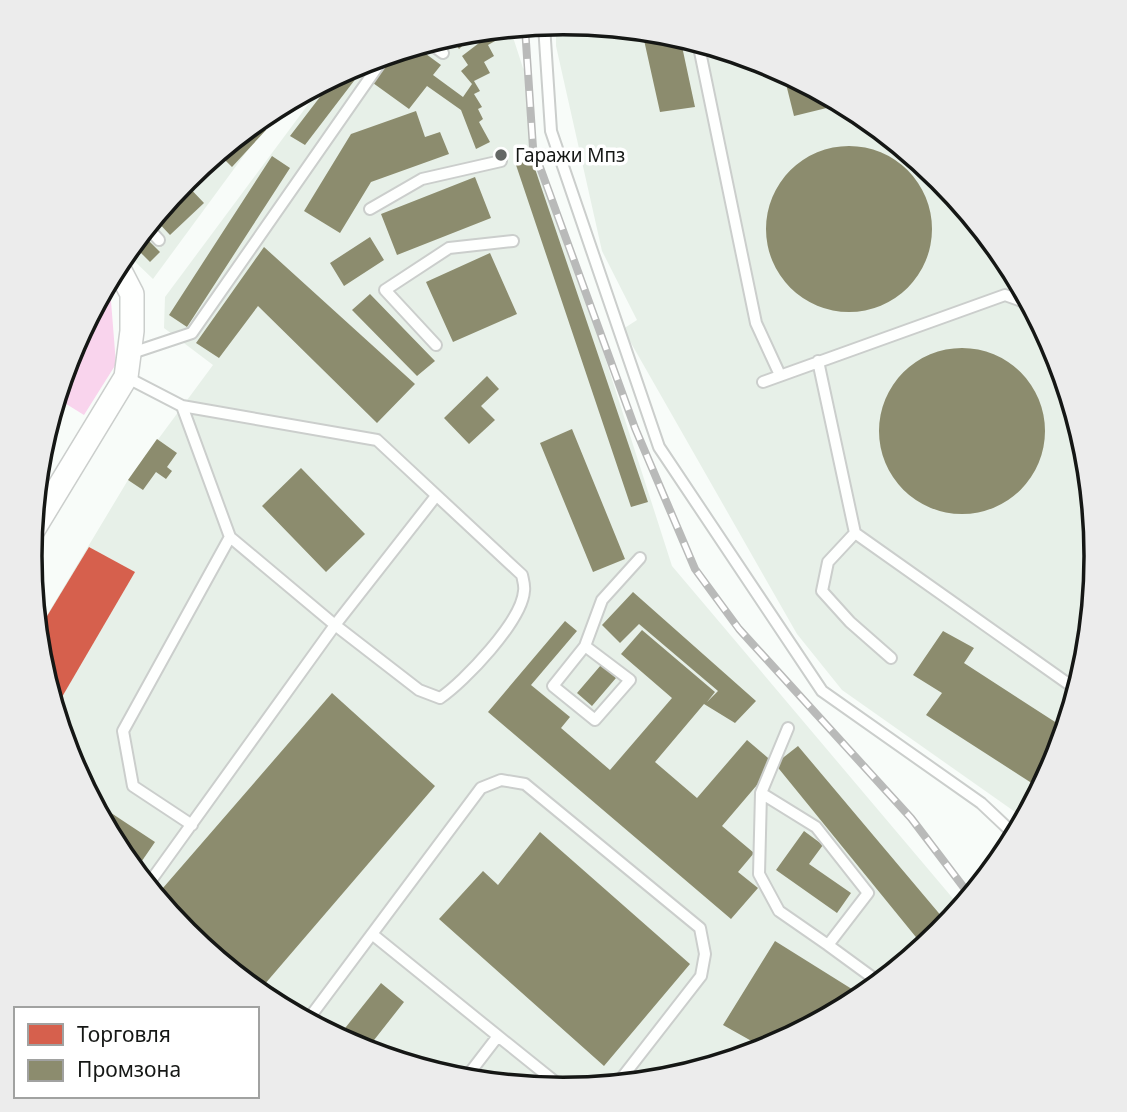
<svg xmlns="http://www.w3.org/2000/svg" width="1127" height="1112" viewBox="0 0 1127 1112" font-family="'Noto Sans',sans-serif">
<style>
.built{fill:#e7f0e8}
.forest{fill:#f9d4ed}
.shops{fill:#d6604d}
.industry{fill:#8c8c6e}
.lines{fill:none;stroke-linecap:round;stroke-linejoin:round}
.service-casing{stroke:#cbcecc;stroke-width:14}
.minor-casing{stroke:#cbcecc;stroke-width:26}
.service{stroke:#fefffe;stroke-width:10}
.minor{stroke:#fefffe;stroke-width:23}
.rail-casing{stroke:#b9bab9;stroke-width:8}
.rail{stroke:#fff;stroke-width:5;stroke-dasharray:16;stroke-linecap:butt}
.poi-dot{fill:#646765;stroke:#fff;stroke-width:2.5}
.labels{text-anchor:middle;stroke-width:7;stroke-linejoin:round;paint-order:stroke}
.poi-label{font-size:19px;fill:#151715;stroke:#fff;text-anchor:start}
.rim{fill:none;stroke:#151715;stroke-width:3.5}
</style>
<rect width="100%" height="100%" fill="#f8fcf9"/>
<path class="built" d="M556,23L668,33L768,64L860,113L941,179L1007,260L1056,352L1087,452L1097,556L1086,660L1056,760L1025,819L842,690L797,634L623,329L637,320L602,251L556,46Z
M510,28L523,68L529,73L536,143L672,566L961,908L940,933L859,1000L767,1049L667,1079L563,1089L459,1079L359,1048L267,999L186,933L120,852L71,760L40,660L38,630L128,480L213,365L164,328L165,297L324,83L360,63L460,33Z
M281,105L153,279L126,253L187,179L268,112Z"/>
<path class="forest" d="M104,290L111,301L116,364L84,415L63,402L49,424L71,352Z"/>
<path class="shops" d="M89,547L135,572L62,697L49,689L40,660L38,631Z"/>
<path class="industry" d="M498,29L502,37L488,45L494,56L484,62L490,73L474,81L480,91L474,94L482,107L478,109L483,119L479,122L490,142L476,149L461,110L427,86L409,109L373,83L396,52L415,46L441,65L433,75L463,97L472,84L461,71L468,65L462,56L483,40L477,32Z
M478,31L459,49L449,36L460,33Z
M642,31L680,37L695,107L660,112Z
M370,60L305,145L290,136L336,76Z
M783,72L843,104L794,116Z
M416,111L425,137L440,132L449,154L371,182L340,233L304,211L351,134Z
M256,121L266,130L232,167L218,153Z
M766 229a83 83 0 1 1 166 0a83 83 0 1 1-166 0Z
M272,156L290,168L187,327L169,315Z
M531,157L648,502L631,507L515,162Z
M475,177L491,218L397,255L381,214Z
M184,182L204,203L170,235L154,218Z
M144,236L160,252L150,262L134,246Z
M370,237L384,260L344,286L330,263Z
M264,247L415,384L377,423L258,306L219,358L196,343Z
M490,253L517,314L453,342L426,282Z
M370,294L435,361L417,376L352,310Z
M879 431a83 83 0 1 1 166 0a83 83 0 1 1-166 0Z
M487,376L499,389L481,406L495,420L469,444L444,418Z
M572,429L625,559L593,572L540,443Z
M157,439L177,453L167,467L172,471L166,479L156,472L143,490L128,480Z
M301,468L365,534L326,572L262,506Z
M633,592L756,701L735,723L704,704L655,762L697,798L747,740L775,764L722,826L754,853L738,872L758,888L731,919L488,712L565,621L577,631L531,685L570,717L561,728L610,770L672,698L621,654L642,630L715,692L707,702L718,691L639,624L620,643L602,625Z
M943,631L974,648L964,663L1066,729L1056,760L1041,789L926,715L942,693L913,675Z
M601,665L616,678L592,706L577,693Z
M332,693L435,786L258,992L186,933L156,896Z
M798,746L948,924L924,947L775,764Z
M93,801L155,842L135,871L120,852Z
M804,831L823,845L809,864L851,893L837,913L776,870Z
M540,832L690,964L604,1066L439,919L483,871L498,885Z
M775,941L863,996L766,1049L723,1025Z
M381,983L404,1002L367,1049L371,1052L338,1037Z"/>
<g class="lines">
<g class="service-casing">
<path id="service" d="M544,25L551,131L659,447L822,691L981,803L1016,836
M428,42L443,53
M698,42L756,323L780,375
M370,209L422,179L501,161
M147,227L159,240
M436,345L385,290L449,248L513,241
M129,354L192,333L385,56
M818,361L855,533L1077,690
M126,377L182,406L230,537L123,731L133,786L192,825
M763,382L1005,295L1030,304
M182,406L377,440L522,575C523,580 525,586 524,591C522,621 464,682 440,698L419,690L335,625L230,537
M855,533L828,562L822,591L850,622L891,658
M585,646L630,680L595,720L553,686L585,646L602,600L640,558
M761,793L816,827L868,893L828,945L779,911L759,874Z
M761,793L788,728
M147,886L335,625L436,496
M372,934L498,1036
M828,945L880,983
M307,1021L481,788L501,780L525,784L700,928L705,954L701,976L617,1084
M465,1079L498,1036L564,1089"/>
</g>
<g class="minor-casing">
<path id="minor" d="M33,530L126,377L132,331V294L117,265"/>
</g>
<use href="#service" class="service"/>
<use href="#minor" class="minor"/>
<g class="rail-casing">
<path id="rail" d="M525,27L533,148L635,428L695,569L739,629L911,818L971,897"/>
</g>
<use href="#rail" class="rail"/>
</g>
<circle class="poi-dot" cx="501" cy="155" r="7"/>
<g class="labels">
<g class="poi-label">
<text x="515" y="162">Гаражи Мпз</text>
</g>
</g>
<path d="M0 0H1127V1112H0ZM42 556a521 521 0 1 1 1042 0a521 521 0 1 1-1042 0Z" fill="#ececec" fill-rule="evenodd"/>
<path class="rim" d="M42 556a521 521 0 1 1 1042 0a521 521 0 1 1-1042 0Z"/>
<rect x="14" y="1007" width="245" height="91" fill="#ffffff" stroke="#a1a2a1" stroke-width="2"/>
<rect x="28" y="1024" width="35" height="21" fill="#d6604d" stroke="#a1a2a1" stroke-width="2"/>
<text x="77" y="1042" font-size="21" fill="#151715">Торговля</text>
<rect x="28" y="1060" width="35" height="21" fill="#8c8c6e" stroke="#a1a2a1" stroke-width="2"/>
<text x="77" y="1077" font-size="21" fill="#151715">Промзона</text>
</svg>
